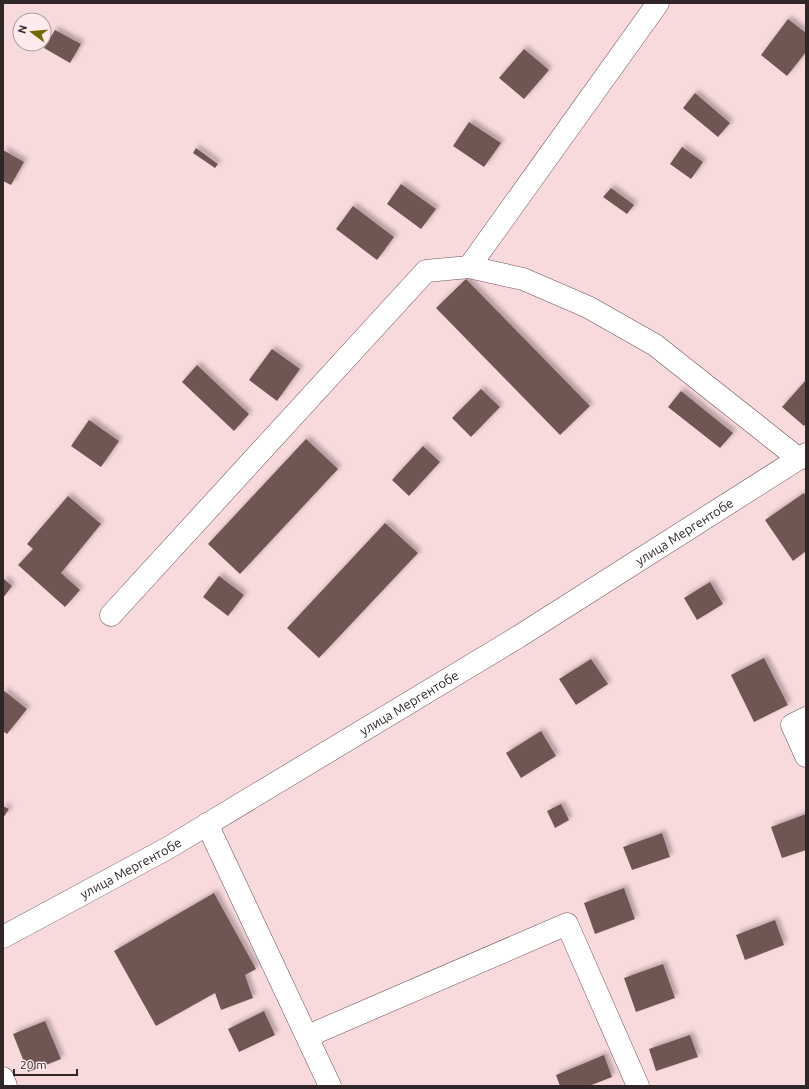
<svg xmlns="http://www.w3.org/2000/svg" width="809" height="1089" viewBox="0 0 809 1089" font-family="Ubuntu,sans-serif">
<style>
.building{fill:#705753;filter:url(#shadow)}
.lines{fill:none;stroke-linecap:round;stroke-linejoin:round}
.minor-casing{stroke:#6e5457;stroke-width:23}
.minor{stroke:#fff;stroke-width:22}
.labels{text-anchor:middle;stroke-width:4;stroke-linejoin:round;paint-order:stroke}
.street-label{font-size:13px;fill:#312627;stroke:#fdeaec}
</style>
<defs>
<filter id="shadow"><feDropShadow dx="3.5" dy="-3.5" stdDeviation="2" flood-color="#0004"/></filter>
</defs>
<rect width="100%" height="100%" fill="#f8d9dc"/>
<path class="building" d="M788,19L806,33V52L787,76L761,55Z
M55,30L81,44L70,63L44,48Z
M524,49L549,70L524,99L499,78Z
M695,93L730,123L718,137L683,108Z
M469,122L501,143L484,167L453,146Z
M682,147L703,162L691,179L670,164Z
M196,148L218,164L215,168L193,153Z
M3,150L24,162L11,185L3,181Z
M401,184L436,209L421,229L387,204Z
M611,188L634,205L627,214L603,197Z
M353,206L394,237L377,260L336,229Z
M466,279L590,406L560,435L436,308Z
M272,349L300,369L277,401L249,380Z
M197,365L249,414L234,431L182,382Z
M806,380V423L804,426L782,407Z
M481,389L500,407L471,437L452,418Z
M681,391L733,433L720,448L668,407Z
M89,420L119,441L101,467L71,446Z
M306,439L338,469L240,574L208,544Z
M423,446L440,462L409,496L392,480Z
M804,493L806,497V551L793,561L765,520Z
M68,496L101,524L61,573L80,590L65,607L18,565L33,549L27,544Z
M385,523L418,553L319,658L287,628Z
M219,576L244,595L228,616L203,597Z
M3,578L12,586L3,598Z
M710,582L723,604L697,620L684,598Z
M764,658L788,705L754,722L731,675Z
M591,659L608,684L576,705L559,679Z
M3,690L27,709L7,734L3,731Z
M541,731L556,756L521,778L506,753Z
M561,804L569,820L555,828L547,811Z
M3,806L9,809L3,818Z
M806,814V850L782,858L771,827Z
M662,833L670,857L632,870L623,847Z
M624,888L635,919L595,934L584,903Z
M214,893L256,969L245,975L253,998L221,1010L215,993L156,1026L114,951Z
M775,920L784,945L745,960L736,935Z
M663,964L675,998L636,1012L624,978Z
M264,1011L275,1035L239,1052L228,1029Z
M45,1021L61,1059L28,1072L13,1034Z
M690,1035L698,1057L656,1071L649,1049Z
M604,1055L612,1077L589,1086H560L556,1075Z"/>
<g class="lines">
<g class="minor-casing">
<g id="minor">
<path d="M469,267L658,3"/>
<path d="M111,615L426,271L469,267L523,279L588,307L655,345L799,459"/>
<path d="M806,718L792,725L806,756"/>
<path d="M207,824L330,1086"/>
<path id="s1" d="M3,937L168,848L518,637L806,454"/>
<path d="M308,1036L567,924L638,1086"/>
<path d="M3,1078L6,1086"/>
</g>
</g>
<use href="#minor" class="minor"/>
</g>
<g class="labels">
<g class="street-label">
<text dy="5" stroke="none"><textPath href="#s1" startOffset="793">улица Мергентобе</textPath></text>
<text dy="5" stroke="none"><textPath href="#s1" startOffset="469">улица Мергентобе</textPath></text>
<text dy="5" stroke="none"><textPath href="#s1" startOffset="145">улица Мергентобе</textPath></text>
</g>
</g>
<rect width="809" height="1089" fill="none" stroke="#312627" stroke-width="8"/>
<g transform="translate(32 32) rotate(286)"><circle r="19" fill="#fdeaec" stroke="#ab9c9d"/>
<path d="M0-3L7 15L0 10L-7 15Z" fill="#736900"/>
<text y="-6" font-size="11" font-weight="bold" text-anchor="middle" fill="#312627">N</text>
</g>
<path d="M14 1069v6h63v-6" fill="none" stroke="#312627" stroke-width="2"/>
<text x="20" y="1069" font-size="12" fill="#312627" stroke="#fdeaec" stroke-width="3" paint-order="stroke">20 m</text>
</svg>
